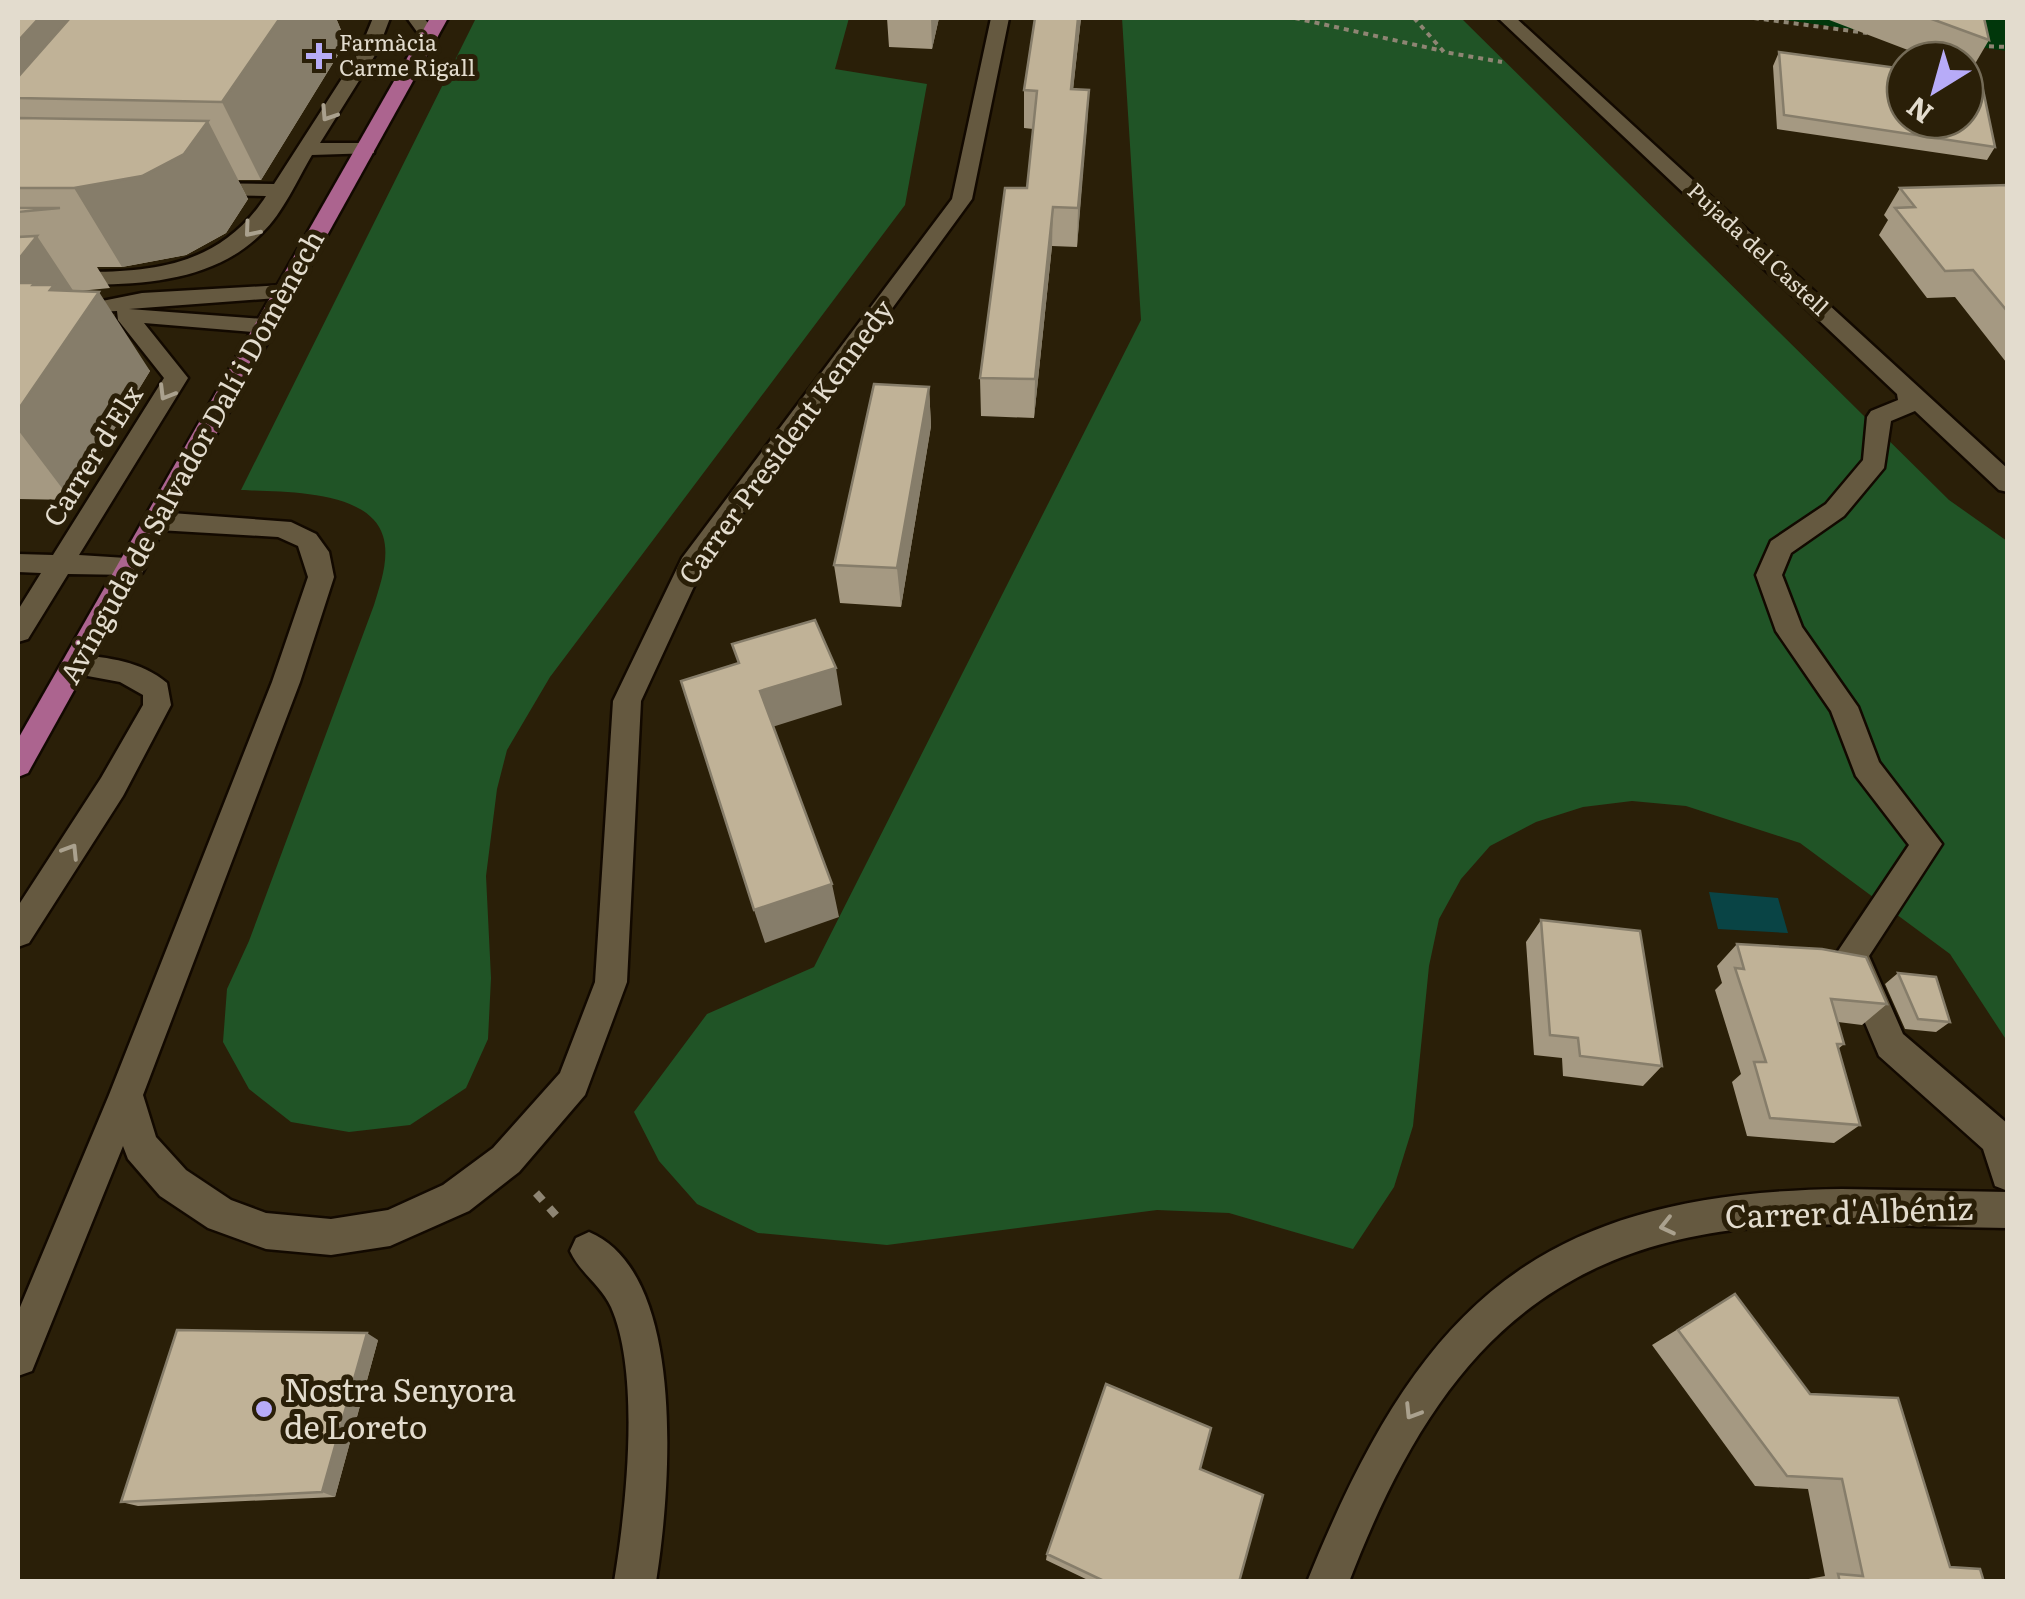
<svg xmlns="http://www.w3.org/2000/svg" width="2025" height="1599" viewBox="0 0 2025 1599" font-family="Literata,serif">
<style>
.green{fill:#01370b}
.forest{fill:#205426}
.water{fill:#094445}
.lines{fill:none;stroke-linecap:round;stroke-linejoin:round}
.minor-casing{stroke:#120900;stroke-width:5}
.major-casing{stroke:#120900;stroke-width:5}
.path-far1{stroke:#8e8573;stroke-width:4;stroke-dasharray:5 5;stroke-linecap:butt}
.path{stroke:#8e8573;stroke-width:8;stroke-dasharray:10 10;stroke-linecap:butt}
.minor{fill:#655940;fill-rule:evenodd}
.major{fill:#ac648f;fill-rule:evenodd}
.wall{fill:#a59982}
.shaded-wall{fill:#867d6a}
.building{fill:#c0b297;stroke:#867d6a;stroke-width:2.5}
.oneway{stroke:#aaa18e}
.poi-dot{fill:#b7abf8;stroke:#2a1f08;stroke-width:4}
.labels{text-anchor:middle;stroke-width:10;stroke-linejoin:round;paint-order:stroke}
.far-poi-label{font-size:22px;fill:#e3dcce;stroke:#2a1f08;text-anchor:start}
.far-street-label{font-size:22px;fill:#e3dcce;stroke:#2a1f08}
.street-label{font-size:28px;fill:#e3dcce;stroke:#2a1f08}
.near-street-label{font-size:32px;fill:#e3dcce;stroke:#2a1f08}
.near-poi-label{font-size:32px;fill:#e3dcce;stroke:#2a1f08;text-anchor:start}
</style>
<rect width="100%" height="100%" fill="#2a1f08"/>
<path class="green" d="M1771,18H2007V51Z"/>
<path class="forest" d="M476,18H849L835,69L927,84L905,205L550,677L507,750L497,789L486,876L491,978L488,1039L466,1088L410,1125L349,1132L291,1122L249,1089L223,1042L227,989L249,941L374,605C380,585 390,558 383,536C369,489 281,492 241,490Z
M1122,18H1461L1949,500L2007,541V1041L1950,954L1800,843L1686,806L1632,801L1583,807L1536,822L1490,846L1461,879L1439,919L1429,966L1413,1126L1394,1187L1353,1249L1229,1213L1157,1210L887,1245L758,1233L697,1204L659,1161L634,1112L707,1014L814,967L1141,320Z"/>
<path class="water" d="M1709,892L1778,898L1788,933L1718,929Z"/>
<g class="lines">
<g class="minor-casing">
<path id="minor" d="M373,18H390L377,52L320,143H367L374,145V153L312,155C297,180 283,213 262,233C201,295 97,285 18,282V270C111,272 209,285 266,196L202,195L192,189L202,183L274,184L359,52Z
M407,18H424L438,36L435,40H423Z
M991,18H1009L972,199L702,569L641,701L627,982L585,1095L519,1172L469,1211L390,1246L331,1255L266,1249L208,1228L160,1196L128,1159L123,1146L32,1371L18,1376V1312L109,1095L272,682L308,577L298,546L278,537L158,530L149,527L145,521L149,515L158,512L291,522L316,534L329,552L334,577L300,682L143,1095L156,1137L186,1170L231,1200L266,1213L331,1219L388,1210L443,1185L493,1148L560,1073L595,982L613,701L682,558L952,199Z
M1498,18H1516L2008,469V492L1999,490L1915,411L1891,421L1884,468L1844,516L1791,553L1782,575L1802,627L1858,707L1879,762L1942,844L1869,956L1903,1034L2008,1124V1191L1995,1186L1983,1149L1879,1056L1836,954L1909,845L1856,776L1831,711L1776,631L1756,575L1771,541L1826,504L1863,460L1867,417L1871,411L1898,400L1897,394Z
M283,285L291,287L294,292L291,297L129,309L264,319L275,326L264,333L144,323L188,378L79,555L142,559L146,566L142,573L133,575L68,574L28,639L18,642V610L41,573L18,572V554L53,555L164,378L118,320L117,311L97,312L94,307L97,302L142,293Z
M76,654C109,658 141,661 167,683L171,705L123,796L29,943L18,947V906L101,778L143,705V695L120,682L66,672L62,665L66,658Z
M1842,1189L2008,1192V1228C1919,1227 1830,1220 1742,1229C1522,1253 1424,1388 1349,1582H1307C1418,1307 1534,1193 1842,1189Z
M589,1232C689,1274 670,1495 656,1582H614C626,1509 641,1375 611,1307C601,1285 580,1273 570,1251L576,1238Z"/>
</g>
<g class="major-casing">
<path id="major" d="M430,18H448L28,773L18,777V739Z"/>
</g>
<path class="path-far1" d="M1295,18L1443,51
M1414,18L1444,52L1502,62
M1754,18L1867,33
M1979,46L2008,47"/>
<path class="path" d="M536,1193L561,1221"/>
<use href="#minor" class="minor"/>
<use href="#major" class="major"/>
</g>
<path class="wall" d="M18,18H336L346,42L261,180H238L248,199L226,233L186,255L122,267H97L110,288L79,291L150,371L71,500L18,499Z
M887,18H939L932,49L889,47Z
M1035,18H1081L1073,89L1089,90L1077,247L1052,246L1034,418L981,416L980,378L1027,188L1033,129L1024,128V90Z
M1824,18H1984L1989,40L1969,74L1965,72V60H1934Z
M1779,52L1995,147L1987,160L1777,129L1773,66Z
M2008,185V362H2006L1955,297L1927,298L1879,235L1888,220L1884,215L1900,188Z
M929,387L931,426L901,607L840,603L834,565Z
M1541,920L1662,1066L1643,1086L1563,1076L1562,1058L1534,1055L1526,942Z
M1737,944L1887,1004L1862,1025L1838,1022L1844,1044L1838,1049L1860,1125L1834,1143L1747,1136L1732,1082L1741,1074L1715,990L1722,983L1717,966Z
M1898,973L1950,1022L1936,1032L1905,1029L1885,984Z
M1735,1294L1810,1394L1950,1567L1984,1582H1803V1580L1825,1576L1808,1489L1755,1486L1652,1345Z
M378,1340L335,1497L138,1506L121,1502Z
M1200,1469L1239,1582H1092L1046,1560L1047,1554Z"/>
<path class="shaded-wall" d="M39,18H146L18,98V41Z
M280,18H336L346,42L261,180L222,102Z
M931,18H939L932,49Z
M1078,18H1081L1069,127L1071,89Z
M1089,90L1087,128L1077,247L1078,208Z
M208,121L248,199L226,233L186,255L122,267L74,188Z
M1053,207L1052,246L1034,418L1035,379Z
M37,236L86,310L99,292L150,371L71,500L18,430V260Z
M929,387L931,426L901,607L897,568Z
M836,668L842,705L769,728L760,691Z
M832,884L839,917L765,943L754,910Z
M367,1333L378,1340L335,1497L322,1492Z"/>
<path class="building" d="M18,18H39L18,41Z
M70,18H280L222,102L18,98V77Z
M1035,18H1078L1071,89L1089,90L1078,208L1053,207L1035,379L980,378L1005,188H1027L1037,91L1024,90Z
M1929,18H1984L1989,40Z
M1779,52L1905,69V120H1965V77L1981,80L1995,147L1784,115Z
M18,118L208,121L184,154L142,176L74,188H18Z
M2008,185V312L1973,270L1945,271L1895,208L1915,207L1900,188Z
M18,208H60L18,212Z
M37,236L18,260V237Z
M18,283H35L33,285H54L50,290L99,292L18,410Z
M874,384L929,387L897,568L834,565Z
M815,620L836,668L760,691L832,884L754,910L681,681L739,663L732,644Z
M1541,920L1640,931L1662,1066L1580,1056L1578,1038L1550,1035Z
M1737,944L1822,949L1866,957L1887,1004L1831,999L1844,1044H1837L1860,1125L1770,1118L1754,1062H1766L1735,968L1744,969Z
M1898,973L1936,977L1950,1022L1918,1019Z
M1735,1294L1810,1394L1898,1398L1950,1567L1980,1569L1984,1582H1840L1838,1574L1863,1576L1842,1479L1787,1476L1678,1330Z
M177,1330L367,1333L322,1492L121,1502Z
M1106,1384L1211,1428L1200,1469L1263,1495L1239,1582H1106L1047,1554Z"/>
<defs><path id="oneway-chevron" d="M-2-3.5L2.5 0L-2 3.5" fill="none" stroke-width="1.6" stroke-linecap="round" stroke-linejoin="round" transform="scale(2.5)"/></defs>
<g class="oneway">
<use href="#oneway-chevron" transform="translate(328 114) rotate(123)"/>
<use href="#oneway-chevron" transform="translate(251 230) rotate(130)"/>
<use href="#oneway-chevron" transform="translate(166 393) rotate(121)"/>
<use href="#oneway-chevron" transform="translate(71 851) rotate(-58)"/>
<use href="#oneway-chevron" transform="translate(1667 1226) rotate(167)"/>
<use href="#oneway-chevron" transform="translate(1412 1412) rotate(122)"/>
</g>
<g class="poi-dot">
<path d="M314 41h10v10h10v10h-10v10h-10v-10h-10v-10h10z"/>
<circle cx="264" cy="1409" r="10"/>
</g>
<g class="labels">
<g class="far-poi-label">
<text x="339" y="51">Farmàcia<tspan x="339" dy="25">Carme Rigall</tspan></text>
</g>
<g class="far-street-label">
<text transform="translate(1758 249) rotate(43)" y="8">Pujada del Castell</text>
</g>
<g class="street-label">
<text transform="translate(786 442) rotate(-54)" y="10">Carrer President Kennedy</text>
<text transform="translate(93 456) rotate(-58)" y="10">Carrer d'Elx</text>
<text transform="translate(192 457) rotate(-61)" y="10">Avinguda de Salvador Dalí i Domènech</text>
</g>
<g class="near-street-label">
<text transform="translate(1849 1213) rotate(-2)" y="11">Carrer d'Albéniz</text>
</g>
<g class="near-poi-label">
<text x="284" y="1402">Nostra Senyora<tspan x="284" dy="37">de Loreto</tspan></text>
</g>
</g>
<rect width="2025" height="1599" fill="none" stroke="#e3dcce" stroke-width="40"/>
<g transform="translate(1935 90) rotate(217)"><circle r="48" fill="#2a1f08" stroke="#746b57" stroke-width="2.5"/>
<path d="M0-8L18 38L0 25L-18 38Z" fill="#b7abf8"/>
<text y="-15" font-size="28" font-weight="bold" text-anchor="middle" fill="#e3dcce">N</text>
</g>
</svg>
